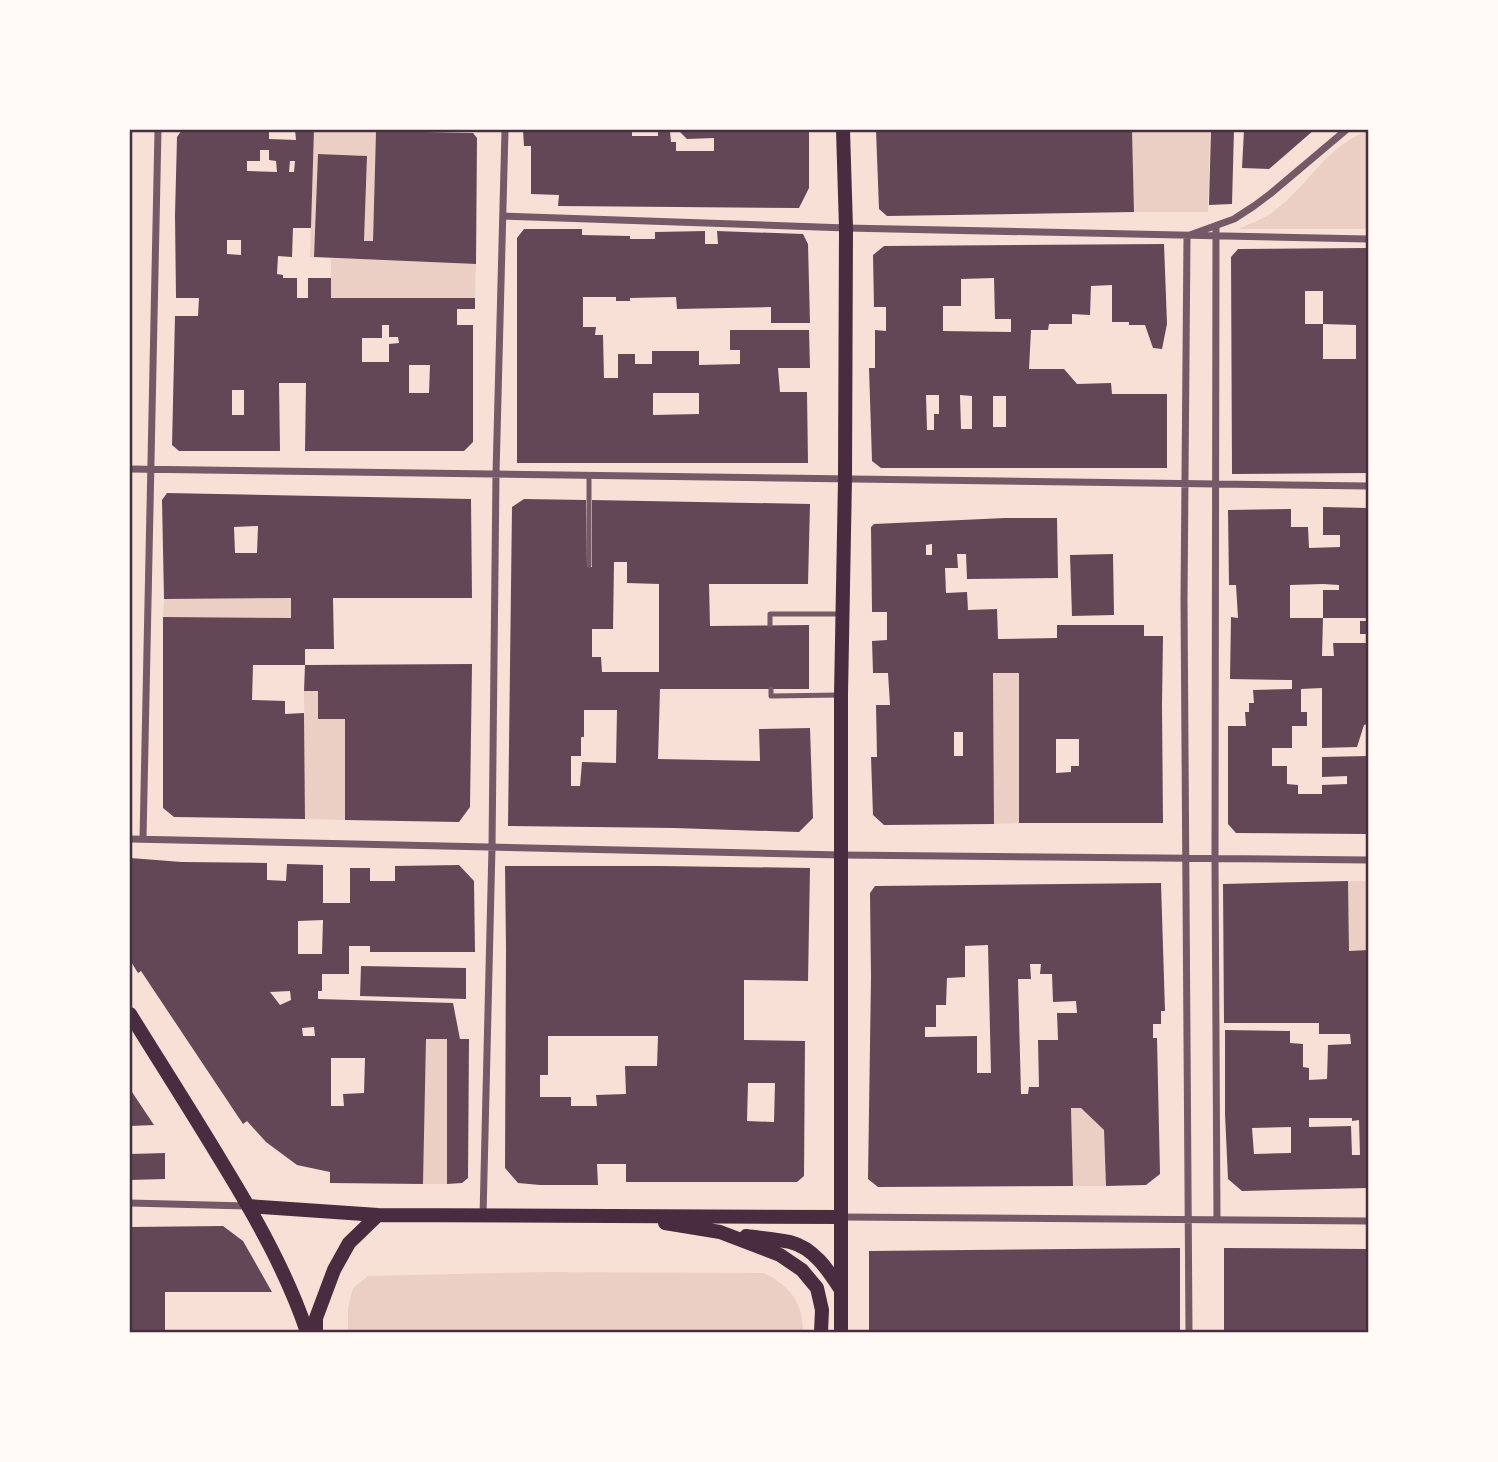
<svg xmlns="http://www.w3.org/2000/svg" width="1498" height="1462" viewBox="0 0 1498 1462" font-family="Manrope,sans-serif">
<style>
.green{fill:#ebcfc5}
.building{fill:#644757;fill-rule:evenodd}
.lines{fill:none;stroke-linecap:round;stroke-linejoin:round}
.service{stroke:#755966;stroke-width:5}
.minor{stroke:#755966;stroke-width:7}
.secondary{stroke:#4a2c40;stroke-width:14}
.neatline{fill:none;stroke:#4a2c40;stroke-width:2.5}
</style>
<rect width="100%" height="100%" fill="#f7e1d7"/>
<path class="green" d="M314,130L376,131L373,241H364L367,156L318,154L314,257H310Z
M1132,130H1210L1208,212H1134Z
M1368,131V229H1239C1250,223 1264,219 1273,212C1306,188 1328,144 1368,131Z
M331,258L476,264L475,298H331Z
M291,598V618L163,617L164,599Z
M993,673H1019V823L994,824Z
M304,691H318V719H345V820L305,819Z
M1348,881H1368V950L1349,951Z
M426,1039H447V1184H423Z
M1071,1108H1081L1104,1130L1106,1186H1073Z
M545,1272L764,1273C790,1286 803,1302 803,1332H348V1308L353,1288L368,1276Z"/>
<path class="building" d="M130,130L132,132V222H130Z
M182,130H269V139L296,140L295,130H314L311,228H293L292,257L278,256L277,274L283,275V278H297V298H308V278H331V298H475V309H457V325H473V442L464,451H305L306,383H279L280,451H179L172,445L175,316H198L199,298H176L175,215L177,137ZM260,150H269V160L276,161L277,172L247,171V161H260ZM290,161H295L294,172H289ZM227,240H241V255L227,254ZM382,325H389V337H398L399,343L389,344V362H362V338H382ZM409,365H430L429,393H409ZM232,390H244V415H232Z
M523,130H632V136H658V131H670L671,142H676V151H714V138L687,139L678,130H809V188L799,208L558,206L559,195L531,194V146H524Z
M876,130H1132L1134,212L887,216L879,209Z
M1211,130H1234L1232,204L1209,205Z
M1244,130H1314L1269,169L1242,168Z
M376,131L473,133L477,138L476,264L314,257L318,154L367,156L364,241H373Z
M524,229H582V235L630,236V239H655V232L705,231V244H718L717,231L803,234L808,244L810,323H771V307L677,309L676,297L630,298V301H616V297H583V327H596L595,335H603L604,378H618V354H635V364H652V351H699V365L740,364V350H730V330H809L810,368H778L780,392H807L808,463H517V238ZM653,393H699V414L653,415Z
M1164,244L1167,324L1162,349L1153,348L1145,325H1129V322H1112V285L1091,286L1090,315L1072,314V324H1049L1048,330H1031L1029,369H1064L1077,384L1111,383L1112,394H1167V468H881L872,461L869,368H875V330L886,331V307H874L873,255L884,246ZM994,278L995,319H1011V332L943,331V306H961V279ZM926,395H939V414H934V430H927ZM960,395L972,396V429H961ZM993,396H1006V427H993Z
M1368,248V473L1232,474L1231,257L1238,249ZM1305,291H1323V324L1356,325V359H1323V324H1305Z
M167,493L471,499L472,598H333L334,649H305V665H253L252,700L285,701V714L304,713L305,819L174,817L163,808V617L291,618V598L164,599L162,500ZM258,526L257,553H235L234,527Z
M524,499L586,500L587,567H592V500L810,504L808,584H709L710,626L809,625V689H660L658,759L760,761L759,729L810,728L813,818L799,832L674,828L508,826L512,507ZM614,562H627V583L659,584V672H602L601,657H592V629H613ZM584,710H617L616,763L582,762L580,786H571V756H581V737H584Z
M1323,507L1368,508V618H1323V590H1339V585L1323,584L1290,585V618H1323L1322,656H1334L1333,643H1368V724L1364,725L1357,747L1322,748V688L1301,689V712H1307V726H1292V748H1272V766H1287V784L1298,785V794H1322V785L1347,784V776L1322,777V757L1368,756V834L1236,833L1228,824V726H1246L1245,712H1249V703H1254L1253,690L1292,689V680L1230,679L1231,617L1238,618L1236,585H1229L1228,510L1291,509V527H1308L1309,548L1340,547V535H1323Z
M1005,518H1057L1058,578L967,579L966,554H957L958,568H945L946,593L967,592L968,610L997,609L998,639L1057,638V625H1144V636H1163L1162,705L1163,823H1019V673H993L994,824L884,825L873,815L871,757H877L876,705H890L888,673H873L872,641L887,640V612H872L871,527L874,524ZM932,544V555H926V545ZM954,732H963V756H954ZM1056,739H1079V766H1071V772L1056,773Z
M1113,554L1114,615L1072,616L1070,555Z
M1360,621H1368V634H1360Z
M472,664L470,807L459,822L345,820V719H318V691H304L305,665Z
M130,858L182,862L267,863V880L286,881L287,864L323,865V903H350V868H370V881H395V866L459,865L474,881L475,952H370V946H349V974H322V991H318V999L453,1003L460,1039H469L468,1178L462,1183L447,1184V1039H426L423,1184L330,1183V1172L297,1165L266,1142L247,1121L243,1124L141,971L138,973L130,960ZM323,920L322,954H298V921ZM290,991L291,1000L280,1005L270,992ZM314,1027L315,1036H303L302,1028ZM331,1058H365L364,1093L343,1094L344,1106H331Z
M505,866H660L810,868L808,981L744,980V1040L805,1041L804,1176L797,1182H626V1164H597L598,1185H540L518,1183L505,1168L506,949ZM548,1036H658L657,1066H625L626,1094L596,1095L597,1106H571V1097H540V1075H548ZM748,1083H775L774,1122L747,1121Z
M1348,881L1349,951L1368,950V1188L1242,1191L1228,1179L1225,1114V1030L1290,1031V1043L1303,1044V1067L1309,1068V1080L1327,1079L1328,1045L1351,1044L1350,1034H1319V1023H1224L1223,884ZM1309,1118H1352V1121L1359,1120L1360,1155H1352L1351,1126L1309,1127ZM1291,1127V1153L1254,1154L1252,1128Z
M1161,883L1165,1011H1161V1024H1153V1038H1157L1160,1174L1146,1185L1106,1186L1104,1130L1081,1108H1071L1073,1186L878,1187L868,1179L871,977L870,893L875,886ZM988,945L991,1073H977V1036L925,1037V1027H936V1005H946L947,978L965,977V946ZM1030,964H1041L1040,974H1052L1053,1002L1076,1001L1077,1013H1057L1058,1040H1038L1039,1087H1029L1028,1094H1021L1018,979H1031Z
M361,966L466,968V999L360,996Z
M130,1089L154,1125L130,1126Z
M165,1153V1179L130,1180V1154Z
M223,1226L243,1241L272,1292H165V1332H131L130,1227Z
M1180,1248V1332H869V1251Z
M1224,1248L1368,1249V1332H1224Z"/>
<g class="lines">
<path class="service" d="M589,476V565
M770,625V614H842
M771,689V696L841,695"/>
<path class="minor" d="M504,216L846,228L1368,239
M1216,226L1215,859L1217,1220
M130,469L1368,486
M130,839L842,855L1368,860
M143,839L158,130
M130,1203L247,1206
M483,1216L492,847L496,474L505,130
M841,1217L1368,1221
M1189,1332L1184,600L1187,236L1234,219L1254,206L1270,194L1346,130"/>
<path class="secondary" d="M130,1014C161,1064 193,1114 223,1164C256,1218 287,1273 307,1332
M248,1206L378,1215L840,1217
M665,1223L720,1232L780,1255L802,1270L817,1288L822,1310L821,1332
M746,1236C760,1238 776,1239 790,1242C814,1248 828,1270 841,1290
M316,1332V1318L334,1270L349,1243L378,1215
M841,1332V695L845,479L846,228L843,130"/>
</g>
<rect width="1498" height="1462" fill="none" stroke="#fffaf5" stroke-width="262"/>
<rect x="131" y="131" width="1236" height="1200" class="neatline"/>
</svg>
